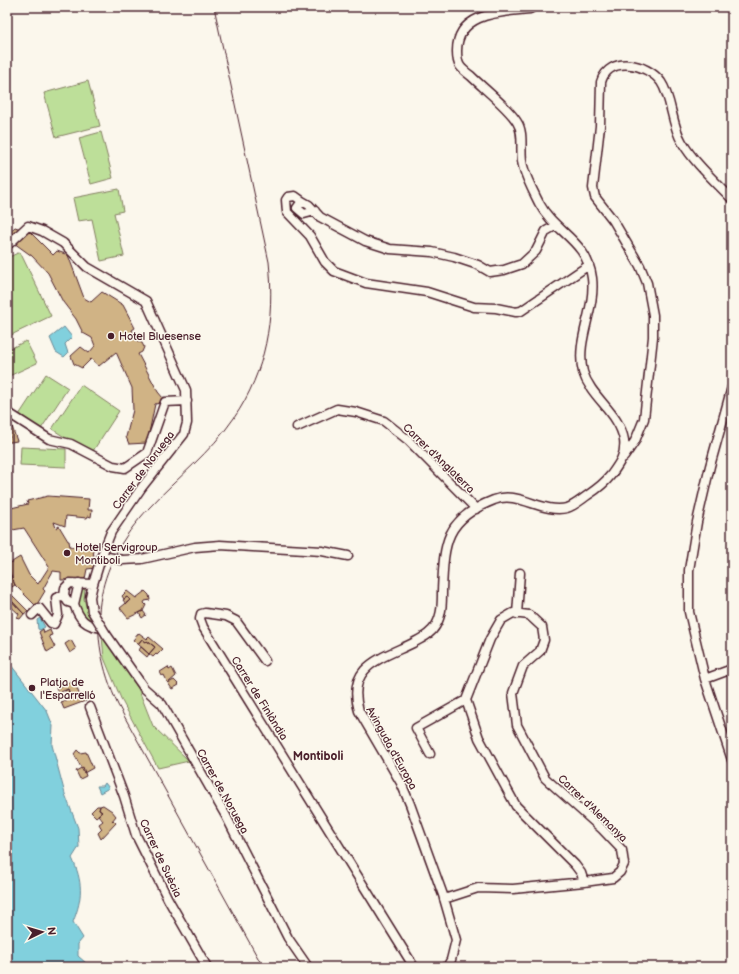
<svg xmlns="http://www.w3.org/2000/svg" width="739" height="974" viewBox="0 0 739 974" font-family="'Balsamiq Sans',sans-serif">
<style>
.green{fill:#bddf99;stroke:#847f62}
.water{fill:#81d0dd;stroke:#6b8996}
.building{fill:#d0b385;stroke:#4a1f2b}
.lines{fill:none;stroke-linecap:round;stroke-linejoin:round}
.minor-casing{stroke:#4a1f2b;stroke-width:11}
.minor{stroke:#fbf7ec;stroke-width:8}
.tram{stroke:#4a1f2b;stroke-width:1}
.minor-bridge-casing{stroke:#4a1f2b;stroke-width:11;stroke-linecap:butt}
.minor-bridge{stroke:#fbf7ec;stroke-width:8}
.poi-dot{fill:#4a1f2b;stroke:#fbf7ec;stroke-width:1.5}
.labels{text-anchor:middle;stroke-width:3;stroke-linejoin:round;paint-order:stroke}
.poi-label{font-size:11px;fill:#4a1f2b;stroke:#fbf7ec;text-anchor:start}
.street-label{font-size:11px;fill:#4a1f2b;stroke:#fbf7ec}
.neighbourhood-label{font-size:12px;font-weight:bold;fill:#4a1f2b;stroke:#fbf7ec}
</style>
<rect width="100%" height="100%" fill="#fbf7ec"/>
<filter id="ink" filterUnits="userSpaceOnUse"><feTurbulence type="fractalNoise" baseFrequency=".025" numOctaves="2"/><feDisplacementMap in="SourceGraphic" scale="8" xChannelSelector="R" yChannelSelector="G"/><feConvolveMatrix kernelMatrix="1 2 1 2 8 2 1 2 1" color-interpolation-filters="sRGB"/></filter>
<g filter="url(#ink)">
<path class="green" d="M88,81L100,126L56,137L44,93Z
M101,132L113,178L91,184L79,138Z
M119,189L123,211L114,213L124,256L101,261L92,219L78,221L73,198Z
M20,252L51,316L9,336L7,332V258Z
M26,341L37,363L7,377V350Z
M46,374L68,388L39,432L17,418Z
M81,385L119,411L91,454L52,429Z
M21,447L66,449V467L20,465Z
M85,587L84,599L91,622C79,614 74,601 82,588Z
M102,637L138,688L153,726L189,761L158,768L122,701L104,658Z"/>
<path class="water" d="M64,327L72,337L65,344L68,353L64,357L56,352L50,338Z
M40,618L45,627L40,630L38,629L37,620Z
M7,660L47,711L53,726L52,745L65,794L78,828L79,847L72,858C83,882 83,897 73,922L83,938L78,944V956L86,963L74,965L73,967H7Z
M105,783L109,788L100,793L97,786H103Z"/>
<path class="building" d="M15,227L30,232L53,255L57,251L68,255L84,298L91,302L102,292L123,305L135,328L132,330L136,340L142,343L144,347L142,352L138,354L158,392L163,398L161,403L155,404L147,443L129,444L126,437L133,410L132,388L116,352L99,366L91,359L82,368L74,364L71,356L81,347L89,353L95,346L92,338L83,333L76,319L63,302L48,273L32,256L7,238V234Z
M10,421L17,441L11,442H7V439L10,438L7,422Z
M7,460L11,473L7,474Z
M48,496L89,499L88,510H92L91,517L88,516L87,518L66,516L65,526L54,522L56,528L59,526L68,541H69L70,547L77,546V543H85L88,549L93,548L95,568L87,569L85,579L61,580V572L53,571L43,589L45,591L36,606L15,585L7,565L20,557L29,575L38,584L49,567L24,528L7,531V509L28,504L27,501Z
M7,569L15,585L7,590Z
M127,591L136,598L145,591L149,595L150,600L145,601L144,603L146,605L143,611L128,618L120,608L130,600L127,597L124,599L122,596Z
M12,595L28,611L24,614L8,597Z
M8,597L24,614L20,619L17,618L19,614L7,603Z
M127,597L130,600L126,604L123,600Z
M143,611L146,615L142,618L139,613Z
M43,629L44,633L50,630L52,635L49,636L55,647L47,652L39,632Z
M139,633L147,639L149,637L163,649L157,655L156,654L153,657L149,654L155,647L147,641L146,642L142,639L138,644L133,640Z
M142,639L146,642L147,641L155,647L149,654L138,644Z
M71,640L76,649L70,653L65,644Z
M141,647L149,654L147,657L139,650Z
M168,667L169,670L172,668L176,676L168,683L164,675L162,676L160,672Z
M174,680L179,685L172,689L168,683Z
M74,681L80,696L86,694L88,700L64,709L61,702L71,699L68,689L58,693L56,688Z
M68,689L71,699L69,700L65,691Z
M77,750L80,753L86,752L93,768L84,773L74,754Z
M83,767L86,776L80,779L76,771Z
M103,805L112,811L116,816L112,821L113,820L116,823L101,839L98,833L102,829L99,824L103,821L98,815L102,812L99,810L100,806Z
M97,806H100L99,810L102,812L96,817L91,812Z"/>
<g class="lines">
<g class="minor-casing">
<path id="minor" d="M302,201L295,196L288,197L286,200L287,212L310,236L325,262L334,271L366,283L427,292L474,307L496,308L516,312L521,311L589,265
M315,211L304,214L297,208L302,201L309,205L320,217L365,241L390,249L432,252L454,257L478,265L490,272L504,270L522,264L536,251L546,231L555,226
M10,243L28,226L42,231L63,243L87,267L146,301L186,390L187,423L184,434L142,487L111,532L102,555L93,584L90,597L92,611
M732,387L710,466L697,522L689,570V612L705,679L732,760
M10,414L49,439L71,444L113,466L125,468L147,453L165,402L187,401
M297,427L337,409L356,412L384,421L408,440L476,509
M624,457L635,441L644,419L653,337V315L647,283L640,266L613,220L595,197L593,188L600,126L601,82C609,55 647,63 661,82C672,98 671,124 682,142C695,164 715,181 732,199
M122,560L142,559L195,547L220,545L322,551L348,556
M93,584L70,583L65,588L64,595L68,602L74,604C79,619 85,626 102,628
M74,604L79,583
M517,614L520,573
M32,615L39,608L51,623L54,624L58,615L56,598L64,595
M106,634L144,688L162,704L226,816L288,938L308,967
M265,661L236,621L226,616L205,613L201,614L200,619L203,627L414,967
M705,679L732,669
M90,707L124,796L136,835L168,899L207,967
M430,754L416,728L466,700
M444,899L478,888L513,889L584,882L613,878L620,872L624,864L622,850L602,829L545,778L517,725L513,693L523,666L540,651L544,640L542,627L529,615L513,613L501,620L490,639L466,700L479,738L516,806L575,865L581,873L584,882
M447,967L451,960L456,940L443,895L410,804L401,783L359,711C346,666 380,659 413,643C422,638 431,634 436,625C442,615 442,603 442,591C444,544 444,519 494,500C518,490 542,514 567,508C574,506 582,499 588,495C597,489 604,484 611,475C619,464 626,455 624,440C619,412 591,398 583,372C575,340 596,310 592,278C587,240 555,233 539,203C533,191 526,178 523,166C519,152 525,134 517,122C509,108 483,88 471,76C467,73 462,69 460,66C458,63 457,55 457,51C457,12 502,12 530,9L533,7"/>
</g>
<use href="#minor" class="minor"/>
<path class="tram" d="M214,7L269,262C275,318 266,371 234,418C211,452 177,478 149,508C93,567 85,633 118,705L263,967"/>
<g class="minor-bridge-casing">
<path id="minor-bridge" d="M108,557L122,560
M92,611L106,634"/>
</g>
<use href="#minor-bridge" class="minor-bridge"/>
</g>
</g>
<g class="poi-dot">
<circle cx="111" cy="336" r="4"/>
<circle cx="67" cy="553" r="4"/>
<circle cx="32" cy="688" r="4"/>
</g>
<g class="labels">
<g class="poi-label">
<text x="119" y="340">Hotel Bluesense</text>
<text x="75" y="551">Hotel Servigroup<tspan x="75" dy="13">Montiboli</tspan></text>
<text x="40" y="686">Platja de<tspan x="40" dy="13">l'Esparrelló</tspan></text>
</g>
<g class="street-label">
<text transform="translate(439 458) rotate(44)" y="4">Carrer d'Anglaterra</text>
<text transform="translate(143 470) rotate(-53)" y="4">Carrer de Noruega</text>
<text transform="translate(260 698) rotate(58)" y="4">Carrer de Finlàndia</text>
<text transform="translate(392 748) rotate(61)" y="4">Avinguda d'Europa</text>
<text transform="translate(223 791) rotate(61)" y="4">Carrer de Noruega</text>
<text transform="translate(593 808) rotate(44)" y="4">Carrer d'Alemanya</text>
<text transform="translate(161 858) rotate(65)" y="4">Carrer de Suècia</text>
</g>
<g class="neighbourhood-label">
<text x="318" y="760">Montiboli</text>
</g>
</g>
<rect width="739" height="974" fill="none" stroke="#fbf7ec" stroke-width="24"/>
<rect x="12" y="12" width="715" height="950" fill="none" stroke="#4a1f2b" stroke-width="1.5" filter="url(#ink)"/>
<g transform="translate(42 932) rotate(85)" stroke="#fbf7ec" stroke-width="3" paint-order="stroke">
<path d="M0-3L7 15L0 10L-7 15Z" fill="#4a1f2b"/>
<text y="-6" font-size="11" font-weight="bold" text-anchor="middle" fill="#4a1f2b">N</text>
</g>
</svg>
